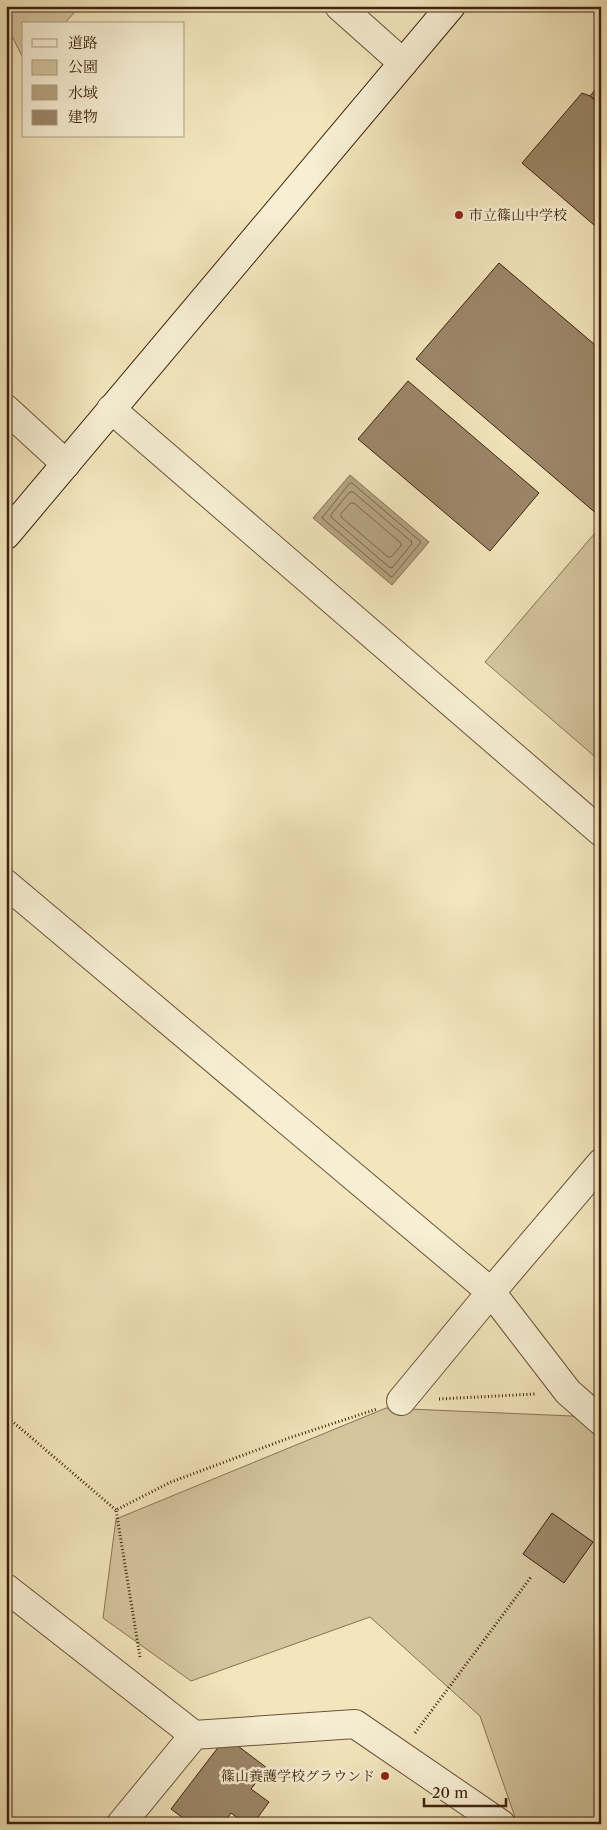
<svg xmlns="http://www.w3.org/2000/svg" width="607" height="1830" viewBox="0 0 607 1830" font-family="'Libre Caslon Text','Noto Serif JP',serif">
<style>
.green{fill:#d4c59f;stroke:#897356}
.water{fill:#b5a382;stroke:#856f54}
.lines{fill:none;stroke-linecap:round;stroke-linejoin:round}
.shore{stroke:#7a6248;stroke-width:1}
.building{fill:#9c8769;stroke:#3e210e}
.street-casing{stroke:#6b523a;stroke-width:30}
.secondary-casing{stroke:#3e210e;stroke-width:30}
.path{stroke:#3e210e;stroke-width:3;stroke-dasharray:1 2.5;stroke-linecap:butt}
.street{stroke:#f7efd4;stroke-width:28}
.secondary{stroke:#f7efd4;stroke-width:28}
.poi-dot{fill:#8f2418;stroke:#f7efd4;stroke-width:2}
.labels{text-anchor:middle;stroke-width:5;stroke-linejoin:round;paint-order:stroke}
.poi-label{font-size:14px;fill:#3e210e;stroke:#f7efd4;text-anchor:start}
</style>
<rect width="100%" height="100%" fill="#f3e6bd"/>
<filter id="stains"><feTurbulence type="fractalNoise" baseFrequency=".004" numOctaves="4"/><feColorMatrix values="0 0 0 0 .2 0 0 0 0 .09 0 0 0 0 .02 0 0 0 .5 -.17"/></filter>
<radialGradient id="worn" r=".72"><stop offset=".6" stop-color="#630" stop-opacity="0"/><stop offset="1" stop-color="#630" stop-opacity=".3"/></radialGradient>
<path class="green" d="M6,6H69L74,13L64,24H24V60L6,24Z
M601,526V759L600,761L485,662Z
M386,1408L572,1416L601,1422V1824L517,1823L480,1716L370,1617L191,1681L103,1618L116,1519Z"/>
<path class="water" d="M350,475L429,542L392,585L313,518Z"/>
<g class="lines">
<path class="shore" d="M352,483L421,542L392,577L390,576L322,518L349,484Z
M350,492H353L412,542L411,545L392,568L389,567L331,517V515Z
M351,503H354L401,543V546L391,557H388L341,517V514Z"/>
</g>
<path class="building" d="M601,83V105L590,96Z
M582,93L590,96L601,105V231L522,163Z
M499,263L601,350V511L598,515L416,359Z
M408,381L539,493L490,551L358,439Z
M552,1513L593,1542L564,1583L523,1554Z
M226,1737L267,1768L251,1789L269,1802L253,1824H246L231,1813L223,1824H191L171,1809Z
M139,1813L152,1824H131Z"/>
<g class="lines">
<g class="street-casing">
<path id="street" d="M339,6L403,63
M6,409L66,464
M111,409L601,832
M6,884L491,1292L568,1392L601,1421
M401,1401L491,1292L601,1163
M6,1588L194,1735L121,1824
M194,1735L355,1724L501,1824"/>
</g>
<g class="secondary-casing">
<path id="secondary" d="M6,535L451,6"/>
</g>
<path class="path" d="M439,1399L535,1394
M6,1416L116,1510
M140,1657L116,1510L171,1482L289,1438L377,1409
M415,1733L531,1577"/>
<use href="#street" class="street"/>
<use href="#secondary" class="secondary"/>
</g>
<g class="poi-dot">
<circle cx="459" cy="215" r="5"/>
<circle cx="385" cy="1776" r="5"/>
</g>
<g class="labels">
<g class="poi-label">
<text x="469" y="220">市立篠山中学校</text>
<text x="375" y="1781" text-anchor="end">篠山養護学校グラウンド</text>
</g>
</g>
<rect width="607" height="1830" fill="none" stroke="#f3e6bd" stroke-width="25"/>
<rect x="8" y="8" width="592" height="1815" fill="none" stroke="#3e210e" stroke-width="2.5"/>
<rect x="12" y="12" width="582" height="1805" fill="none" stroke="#3e210e"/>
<rect x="22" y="22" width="162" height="115" fill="#f7efd4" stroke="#ad9d85"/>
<rect x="32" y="39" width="25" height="8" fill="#f7efd4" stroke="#ad9d85"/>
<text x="68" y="48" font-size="15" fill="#3e210e">道路</text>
<rect x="32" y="60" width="25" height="15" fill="#d4c59f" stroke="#ad9d85"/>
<text x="68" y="72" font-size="15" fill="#3e210e">公園</text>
<rect x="32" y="85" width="25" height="15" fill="#b5a382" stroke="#ad9d85"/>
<text x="68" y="98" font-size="15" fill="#3e210e">水域</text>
<rect x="32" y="110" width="25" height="15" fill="#9c8769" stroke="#ad9d85"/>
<text x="68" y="122" font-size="15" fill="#3e210e">建物</text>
<path d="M424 1798v8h82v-8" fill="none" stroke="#3e210e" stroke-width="2.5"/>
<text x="432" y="1798" font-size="15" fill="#3e210e" stroke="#f7efd4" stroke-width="4" paint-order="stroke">20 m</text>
<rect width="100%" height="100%" filter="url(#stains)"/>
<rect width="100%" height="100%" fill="url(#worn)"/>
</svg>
